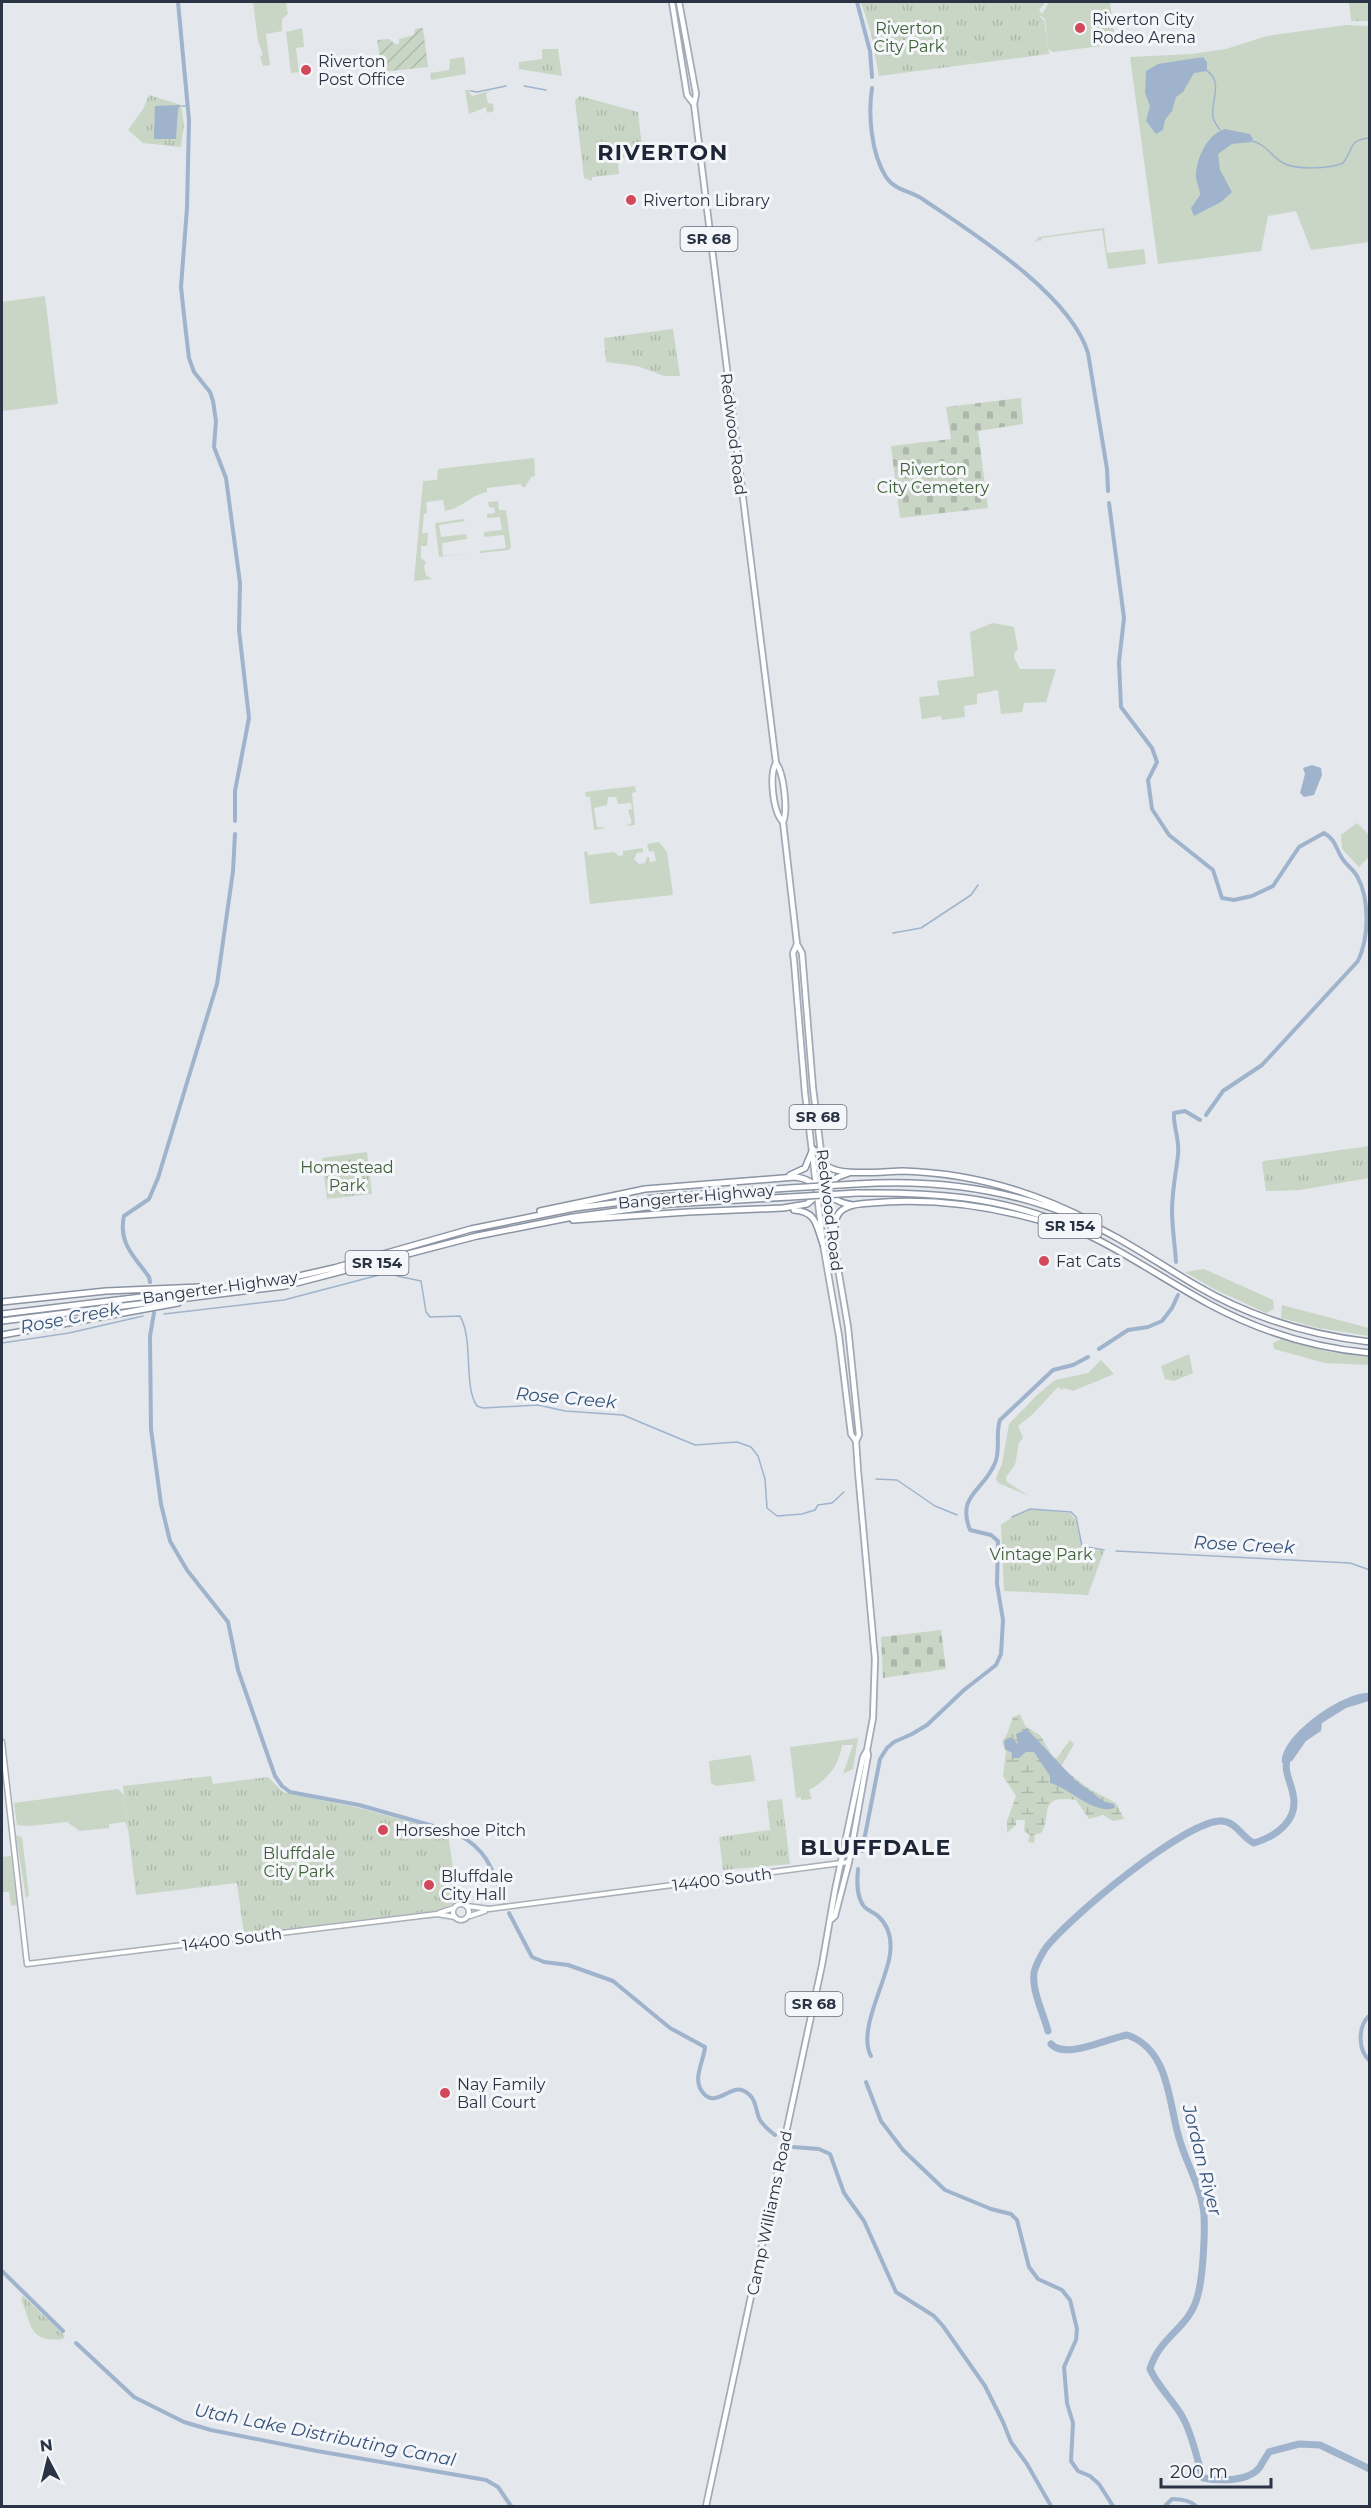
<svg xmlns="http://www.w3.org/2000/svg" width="1371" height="2508" viewBox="0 0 1371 2508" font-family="Montserrat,sans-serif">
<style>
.grass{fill:#c9d6c5}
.wetland{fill:url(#wetland-marsh)}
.cemetery{fill:url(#cemetery-stones)}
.park{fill:url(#park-tufts)}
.garden{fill:url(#garden-furrows)}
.water{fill:#9fb4cc}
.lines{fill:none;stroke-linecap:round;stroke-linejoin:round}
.stream{stroke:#9fb4cc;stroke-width:1.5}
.canal{stroke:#9fb4cc;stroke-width:4}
.river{stroke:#9fb4cc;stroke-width:7}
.secondary-casing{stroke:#a9aeb7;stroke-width:7}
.primary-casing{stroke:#a3abb8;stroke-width:8}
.motorway-casing{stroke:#8b94a3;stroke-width:8}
.secondary{stroke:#fff;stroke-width:4}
.primary{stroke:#fff;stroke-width:4.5}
.motorway{stroke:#fff;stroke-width:5}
.motorway-bridge-casing{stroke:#8b94a3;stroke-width:8;stroke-linecap:butt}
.motorway-bridge{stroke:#fff;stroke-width:5}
.poi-dot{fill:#d1495b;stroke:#f4f6f9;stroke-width:2}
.labels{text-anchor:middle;stroke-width:6;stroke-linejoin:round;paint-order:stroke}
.shield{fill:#f4f6f9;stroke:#676e7b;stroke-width:1.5}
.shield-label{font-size:15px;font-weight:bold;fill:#2b3445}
.poi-label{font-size:16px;fill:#2b3445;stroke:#f4f6f9;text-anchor:start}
.park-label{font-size:16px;fill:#3f6138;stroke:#f4f6f9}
.street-label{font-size:16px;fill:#2b3445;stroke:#f4f6f9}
.water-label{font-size:18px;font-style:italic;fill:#34527a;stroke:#f4f6f9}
.district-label{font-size:22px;font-weight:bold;letter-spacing:1.5px;fill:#1d2536;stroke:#f4f6f9}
</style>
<defs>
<pattern id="wetland-marsh" width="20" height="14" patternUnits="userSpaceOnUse" patternTransform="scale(1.5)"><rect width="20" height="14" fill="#c9d6c5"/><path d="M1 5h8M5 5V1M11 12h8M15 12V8" fill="none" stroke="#adb8ab"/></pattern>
<pattern id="cemetery-stones" width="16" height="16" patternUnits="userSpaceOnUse" patternTransform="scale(1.5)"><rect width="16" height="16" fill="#c9d6c5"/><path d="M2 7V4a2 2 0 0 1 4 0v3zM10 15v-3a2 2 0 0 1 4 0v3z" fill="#adb8ab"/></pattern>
<pattern id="park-tufts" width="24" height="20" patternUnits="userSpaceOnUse" patternTransform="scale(1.5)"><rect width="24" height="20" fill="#c9d6c5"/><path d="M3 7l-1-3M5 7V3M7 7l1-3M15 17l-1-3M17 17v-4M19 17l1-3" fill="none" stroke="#adb8ab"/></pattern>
<pattern id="garden-furrows" width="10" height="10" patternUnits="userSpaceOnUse" patternTransform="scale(1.5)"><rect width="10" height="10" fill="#c9d6c5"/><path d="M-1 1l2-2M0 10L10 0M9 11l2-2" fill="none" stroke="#adb8ab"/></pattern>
</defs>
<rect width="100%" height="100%" fill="#e4e7ec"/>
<path class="grass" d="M253,2H286L288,14L282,19V31L266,34L270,65L263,66L260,56L263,55L258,41Z
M1049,2H1110L1115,38L1110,45L1053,52L1048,49L1045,19L1041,16Z
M1346,25L1369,26V242L1311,250L1296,211L1268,216L1261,251L1158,264L1130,57L1192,54L1226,49L1267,36Z
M302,28L304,47L296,48L299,72L291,73L286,32Z
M464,57L466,74L431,80L430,73L449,70L450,59Z
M465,90H473L469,92L472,96L490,91L486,94L488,103L493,104L494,111L487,113L486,107L469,114Z
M1104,228L1107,253L1144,249L1146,264L1108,269L1102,230L1042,238L1041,241L1039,240L1034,243L1039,237Z
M45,296L58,404L2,411V302Z
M534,458L535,476L531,477L525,487H522L521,484L487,488V492C470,495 463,508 445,511L443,500L426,502L427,513L424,514L422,533H428L427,546H421V558L426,562L424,567L426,575L432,579L414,581L423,481L437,480L438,469Z
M498,501L499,510H506L511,547L509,550L480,553V551L506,548L504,535L484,537V532L502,530L500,517L487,518V514L495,513L494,508L489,507L488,502Z
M463,519L465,521L439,525L441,537L466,534L467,539L442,543L443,556L471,553L439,557L435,523Z
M993,623L1014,627L1018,649L1015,652L1014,657L1020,669H1056L1046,702L1024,703L1022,712L1001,714L998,690L977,694V704L964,706L965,717L942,720L941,716L922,719L919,697L939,695L937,681L974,676L970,632Z
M635,786L636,792L632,793L635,825L625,826L632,823L628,810L632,809L631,803L618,804L616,797H608L607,805L594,808L597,827L606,828L594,830L590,797H586L585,792Z
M1357,823L1370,836L1369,857L1359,867L1342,849L1341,835Z
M659,842L667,852L673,895L590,904L584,852L587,851L588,855L614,852L619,856L623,855V851L643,848V852L637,853L634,859L639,864L645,863L647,857H649L650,862L656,861L654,851L649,852L647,844Z
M1204,1269L1273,1300L1274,1309L1266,1313L1214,1289L1185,1272Z
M1282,1305L1369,1328V1336L1318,1328L1281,1318Z
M1281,1339L1324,1351L1369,1357V1365L1325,1363L1274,1349L1273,1343Z
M1101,1360L1114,1374L1073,1391L1064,1388L1062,1390L1058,1387L1033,1414L1018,1426L1023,1438L1019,1443L1015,1465L1006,1477L1007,1482L1029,1496L998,1483L996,1478L1002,1464L1009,1424L1037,1395L1055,1380L1088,1373Z
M858,1738L853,1769L843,1774L853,1745H842C839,1766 827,1780 809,1790L812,1799L801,1800V1797L796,1798L790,1747Z
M751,1755L755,1781L716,1786L711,1783L709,1761Z
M118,1789L124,1795L128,1830L125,1822L109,1824V1828L80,1831L67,1822L29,1826L17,1825L14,1803Z
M16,1835L22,1837L29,1895L26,1898Z
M11,1856L17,1905L11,1906L9,1892H2V1857Z"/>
<path class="wetland" d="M1020,1714L1026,1727L1040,1735L1053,1757L1057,1758L1070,1740L1074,1744L1061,1767L1088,1788L1116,1803L1124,1819L1113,1821L1103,1815L1089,1819L1076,1800C1036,1794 1053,1816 1041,1833L1035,1835L1034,1843L1028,1842L1030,1835L1024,1831L1025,1820H1016V1825L1007,1833V1821L1016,1796L1003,1776L1006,1752L1002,1742L1007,1734L1013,1717Z"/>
<path class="cemetery" d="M1021,398L1023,424L978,431L988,508L900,518L891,446L951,439L946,407Z
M941,1630L946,1669L883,1678L881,1637Z"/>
<path class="park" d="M861,2H1046L1039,10L1042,14L1040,17L1044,20L1049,54L879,76L871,33Z
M1349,2H1369V21H1351Z
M542,49H558L562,76L519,69V62L542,59Z
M149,95L181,105L184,124L181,147L143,143L128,130L143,109Z
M580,96L638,112L642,147L625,149L626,155L618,163L619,174L592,177V181L584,178L575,100Z
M673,329L680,376H664L637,366L606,362L604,338Z
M1369,1146V1178L1300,1190L1266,1191L1262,1162L1264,1161Z
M367,1152L372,1194L327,1199L322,1158Z
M1189,1354L1193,1373L1174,1381L1165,1379L1161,1366Z
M1032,1509L1070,1513L1075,1519L1082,1547L1104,1551L1088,1595L1004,1591L1001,1525L1017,1514Z
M211,1776L213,1784L268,1777L283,1792L355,1807L448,1832L456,1892L454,1903L442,1910L244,1934L237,1883L136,1895L123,1786Z
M782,1799L790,1864L723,1870L719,1837L770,1830L767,1801Z
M23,2296L65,2336L63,2339C27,2343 32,2323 21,2299Z"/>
<path class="garden" d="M423,28L428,67L382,72L377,40L389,39L395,44H399V39L414,35L415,29Z"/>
<path class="water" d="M1203,57L1207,62V71L1194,73L1183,92L1176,97L1172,111L1165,120L1163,130L1156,134L1146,121L1150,106L1145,93L1146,71L1158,64Z
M181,105L178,109L176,139H154L155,106Z
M1225,129L1250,134L1253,139L1251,142L1232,144L1218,154L1220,170L1232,192L1221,202L1194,216L1191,208L1200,195C1200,188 1196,183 1196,176C1196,159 1207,134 1225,129Z
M1312,765L1321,768L1322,775L1314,795L1304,797L1300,793L1305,774L1303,768Z
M1369,1693V1701L1346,1708L1322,1723L1321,1731L1306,1741L1292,1761L1282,1763C1279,1736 1344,1691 1369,1693Z
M1027,1729L1075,1780L1105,1802L1114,1804L1115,1808C1093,1815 1070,1788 1050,1783V1776L1034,1752H1026L1019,1758H1012V1753L1005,1749L1004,1741L1010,1737L1018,1744L1016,1734Z"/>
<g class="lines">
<path class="stream" d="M1207,71C1224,82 1210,103 1213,117C1214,122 1218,127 1220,130
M524,86L546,90
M471,91L477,92L506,86
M182,106H187
M1252,141C1266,144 1271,156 1283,163C1295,170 1330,169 1343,163C1355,148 1347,140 1370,138
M893,933L921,928L971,895L978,885
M360,1161V1162
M352,1192V1191
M397,1276L421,1281L426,1312L430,1317L460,1316C474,1340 463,1386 477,1406L483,1408L538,1405L565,1411L623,1415L695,1445L737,1442L751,1447L758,1456L765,1479L767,1508L777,1516L802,1514L815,1510L818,1505L832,1503L844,1492
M164,1314L284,1300L379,1275
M2,1343L69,1333L143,1316
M876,1479L897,1480L935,1506L957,1515
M1012,1517L1030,1509L1071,1512L1076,1517L1082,1546L1104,1550
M1116,1551L1350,1563L1370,1570"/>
<path class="canal" d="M178,2L189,120L187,208L181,287L186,333L189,358L194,372L210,392L213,401L216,421L214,447L226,478L240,583L239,630L249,718L235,791V821
M857,2L870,51L872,77
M872,88C868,115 871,153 886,177C895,191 912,191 924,200C974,234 1070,294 1088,353L1107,469L1108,491
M1109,503L1124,618L1119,662L1121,707L1152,748L1157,762L1148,780L1152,809L1169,835L1213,870L1222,898L1234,900L1252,896L1273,886L1299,847L1324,833C1336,840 1335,847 1342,858C1346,865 1353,869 1357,876C1370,899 1369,938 1358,961L1262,1065L1223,1091L1206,1115
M1176,1262C1175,1245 1172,1228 1172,1210C1172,1191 1176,1173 1178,1155C1180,1140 1173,1127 1174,1113L1185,1111L1200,1120
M150,1282L149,1277C134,1256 118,1243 124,1216L149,1199L158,1178L217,984L233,871L235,834
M154,1313L150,1336L151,1429L161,1504L170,1541L187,1570L228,1622L238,1670L275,1776L282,1786L290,1792L359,1805L444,1829
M1099,1349L1128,1330L1148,1327L1162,1321L1172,1308L1178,1295
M459,1835C489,1851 493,1872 504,1902
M862,1851L880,1759L887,1748L894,1742L912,1734L927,1725L964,1690L996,1665L1001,1654L1003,1620L997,1584L998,1541L991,1535L970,1530C956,1495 984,1491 995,1463C1001,1449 995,1434 1000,1420L1053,1370L1073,1365L1088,1357
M858,1869C857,1880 856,1895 863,1905C866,1910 873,1912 878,1916C889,1926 892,1939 890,1954C887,1981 857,2031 871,2056
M509,1913L532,1957L544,1962L568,1965L613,1981L670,2028L705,2047C704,2062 690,2081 705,2095C717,2106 732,2084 744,2091C756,2097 755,2107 759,2118C762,2125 769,2130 775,2135
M1370,2015C1358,2025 1357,2050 1370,2061
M866,2082L881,2121L903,2150L945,2190L991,2209L1011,2214L1017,2220L1029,2267L1038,2279L1062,2290L1070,2300L1077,2329L1076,2340L1064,2367L1067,2403L1073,2423L1071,2461L1078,2471L1090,2476L1099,2484L1113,2506
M793,2147L819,2149L830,2154L844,2193L864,2221L896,2292L934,2316L943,2326L985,2386L1003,2422L1011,2442L1027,2464L1051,2506
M2,2271L63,2331
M76,2343L134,2397L184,2422L211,2430L317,2451L486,2480L498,2487L511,2506
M1165,2506L1172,2499C1181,2499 1190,2500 1196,2506"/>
<path class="river" d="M1048,2031C1044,2015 1029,1985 1035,1969C1037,1963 1042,1954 1045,1949C1067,1919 1187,1819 1222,1821C1237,1822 1242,1838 1254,1843C1277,1836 1299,1820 1293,1794C1290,1779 1282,1769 1289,1754
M1051,2044C1066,2060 1107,2038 1127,2035C1171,2050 1168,2105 1180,2141C1187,2165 1202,2189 1204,2215C1205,2234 1203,2280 1197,2298C1189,2328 1159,2337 1150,2369C1158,2387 1172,2399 1182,2416C1193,2435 1196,2457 1203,2478C1220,2481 1249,2482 1260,2467
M1261,2465L1269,2452L1299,2444L1320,2445L1370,2469"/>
<g class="secondary-casing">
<path id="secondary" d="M2,1742L27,1964L437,1914L455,1917
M453 1912a8 8 0 1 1 16 0a8 8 0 1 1-16 0Z
M467,1906L489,1909L849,1862
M439,1913L454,1908
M470,1916L485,1911"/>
</g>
<g class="primary-casing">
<path id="primary" d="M672,2L687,95L694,104
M679,2L696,94L694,104L776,763C784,773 788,811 783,822L797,944L802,953L813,1088L829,1215L848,1327L859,1435L856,1441L858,1471L875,1659L873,1718L867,1750L868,1755L849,1862L835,1916L832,1919
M776,763C769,775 773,812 783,822
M797,944L793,953L794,961L805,1093L823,1244L839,1336L851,1434L856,1441
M706,2506L822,1965L835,1890L863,1757L867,1750"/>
</g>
<g class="motorway-casing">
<path id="motorway" d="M824,1163C835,1178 884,1171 903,1171C970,1173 1033,1191 1092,1222
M790,1175L805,1168L813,1149
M856,1184C930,1179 1001,1187 1070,1215C1115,1233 1156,1262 1197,1286C1250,1317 1309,1335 1370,1342
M826,1186L838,1177L849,1173
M857,1193C929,1192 999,1196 1066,1225C1117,1246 1161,1278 1209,1304C1259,1331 1314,1348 1370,1353
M794,1210C817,1212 816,1225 823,1244
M540,1211L645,1189L795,1177C819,1179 826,1202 853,1205
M573,1220L688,1212L783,1208L807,1204L820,1193
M834,1243C835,1233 833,1219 840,1212C848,1204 861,1204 871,1203C937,1197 1005,1208 1068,1229
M2,1302L106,1291L200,1287
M2,1314L281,1280L334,1268L471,1229L575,1208L662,1197L789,1188
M2,1321L285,1286L477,1236L573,1217L669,1204L790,1197
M2,1335L178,1303"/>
</g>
<use href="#secondary" class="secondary"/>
<use href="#primary" class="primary"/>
<use href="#motorway" class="motorway"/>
<g class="motorway-bridge-casing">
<path id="motorway-bridge" d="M789,1188L856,1184
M790,1197L857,1193"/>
</g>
<use href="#motorway-bridge" class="motorway-bridge"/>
</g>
<g class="poi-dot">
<circle cx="1080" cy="28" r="6"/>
<circle cx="306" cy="70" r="6"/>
<circle cx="631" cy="200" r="6"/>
<circle cx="1044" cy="1261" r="6"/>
<circle cx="383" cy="1830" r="6"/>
<circle cx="429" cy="1885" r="6"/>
<circle cx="445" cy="2093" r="6"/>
</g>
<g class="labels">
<g class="shield">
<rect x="680.5" y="227" width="57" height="24" rx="4.5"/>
<rect x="789.5" y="1105" width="57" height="24" rx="4.5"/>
<rect x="1038.5" y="1214" width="63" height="24" rx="4.5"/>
<rect x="345.5" y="1251" width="63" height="24" rx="4.5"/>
<rect x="785.5" y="1992" width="57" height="24" rx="4.5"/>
</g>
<g class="shield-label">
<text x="709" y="244">SR 68</text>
<text x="818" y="1122">SR 68</text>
<text x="1070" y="1231">SR 154</text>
<text x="377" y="1268">SR 154</text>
<text x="814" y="2009">SR 68</text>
</g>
<g class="poi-label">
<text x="1092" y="25">Riverton City<tspan x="1092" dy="18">Rodeo Arena</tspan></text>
<text x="318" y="67">Riverton<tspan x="318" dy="18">Post Office</tspan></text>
<text x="643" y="206">Riverton Library</text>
<text x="1056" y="1267">Fat Cats</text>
<text x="395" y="1836">Horseshoe Pitch</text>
<text x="441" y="1882">Bluffdale<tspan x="441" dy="18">City Hall</tspan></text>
<text x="457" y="2090">Nay Family<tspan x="457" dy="18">Ball Court</tspan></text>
</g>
<g class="park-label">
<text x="909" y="34">Riverton<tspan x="909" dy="18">City Park</tspan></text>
<text x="933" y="475">Riverton<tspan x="933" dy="18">City Cemetery</tspan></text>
<text x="347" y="1173">Homestead<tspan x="347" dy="18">Park</tspan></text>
<text x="1041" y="1560">Vintage Park</text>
<text x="299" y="1859">Bluffdale<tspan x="299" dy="18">City Park</tspan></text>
</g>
<g class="street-label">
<text transform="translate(734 434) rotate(83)" y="6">Redwood Road</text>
<text transform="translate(696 1196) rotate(-5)" y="6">Bangerter Highway</text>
<text transform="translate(830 1210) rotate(83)" y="6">Redwood Road</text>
<text transform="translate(220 1287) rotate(-8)" y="6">Bangerter Highway</text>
<text transform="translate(722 1879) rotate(-7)" y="6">14400 South</text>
<text transform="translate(232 1939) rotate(-7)" y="6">14400 South</text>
<text transform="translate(769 2213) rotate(-78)" y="6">Camp Williams Road</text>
</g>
<g class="water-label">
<text transform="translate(70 1318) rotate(-11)" y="6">Rose Creek</text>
<text transform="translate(566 1398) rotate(5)" y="6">Rose Creek</text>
<text transform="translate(1244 1545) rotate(3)" y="6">Rose Creek</text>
<text transform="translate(1202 2160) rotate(76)" y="6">Jordan River</text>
<text transform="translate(325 2435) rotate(11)" y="6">Utah Lake Distributing Canal</text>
</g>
<g class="district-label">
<text x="663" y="160">RIVERTON</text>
<text x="876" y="1855">BLUFFDALE</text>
</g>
</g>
<rect width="1371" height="2508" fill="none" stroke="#2b3445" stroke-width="6"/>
<g transform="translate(48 2460) rotate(353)" stroke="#f4f6f9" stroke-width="4.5" paint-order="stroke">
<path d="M0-4.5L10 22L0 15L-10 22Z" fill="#2b3445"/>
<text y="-9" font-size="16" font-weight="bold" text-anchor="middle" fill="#2b3445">N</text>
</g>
<path d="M1161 2478v9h110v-9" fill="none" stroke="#2b3445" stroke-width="3"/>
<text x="1170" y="2478" font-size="18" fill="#2b3445" stroke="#f4f6f9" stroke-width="4.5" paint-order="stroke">200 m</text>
</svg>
